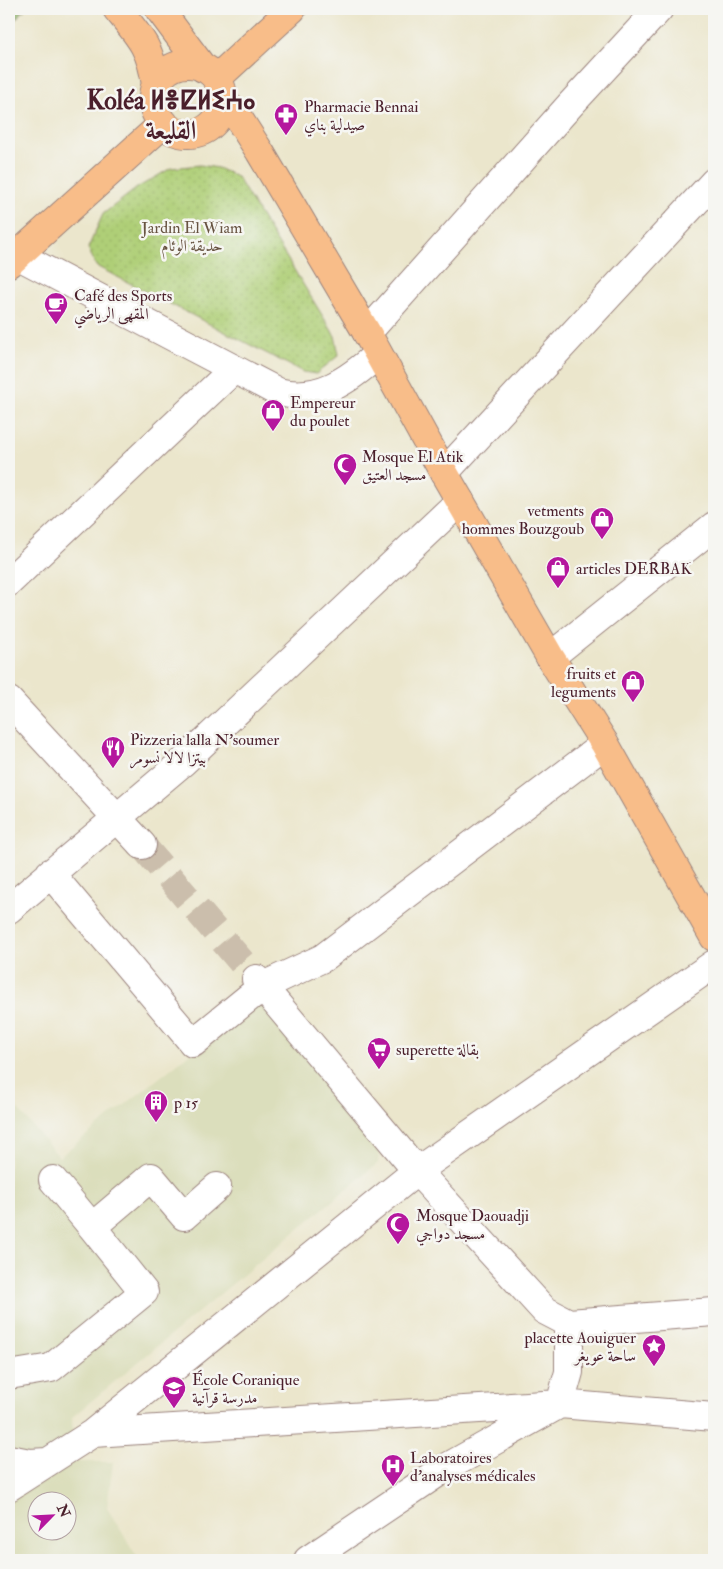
<svg xmlns="http://www.w3.org/2000/svg" width="723" height="1569" viewBox="0 0 723 1569" font-family="'IM FELL Double Pica',Amiri,'Noto Sans Tifinagh',serif">
<style>
.built{fill:#dbdebc;fill-rule:evenodd}
.forest{fill:url(#forest-firs);stroke:#6a684a}
.garden{fill:url(#garden-dots);stroke:#7c7751}
.lines{fill:none;stroke-linecap:round;stroke-linejoin:round}
.minor-tunnel{stroke:#cbbeac;stroke-width:28;stroke-dasharray:28 14;stroke-linecap:butt}
.minor-casing{stroke:#9a827c;stroke-width:30}
.major-casing{stroke:#9a827c;stroke-width:30}
.minor{stroke:#fff;stroke-width:28}
.major{stroke:#f8bd89;stroke-width:28}
.labels{text-anchor:middle;stroke-width:5;stroke-linejoin:round;paint-order:stroke}
.poi-label{font-size:16px;fill:#4a1f2b;stroke:#f6f6f2;text-anchor:start}
.park-label{font-size:16px;fill:#685442;stroke:#f6f6f2}
.town-label{font-size:26px;font-weight:bold;fill:#4a1f2b;stroke:#f6f6f2}
</style>
<defs>
<pattern id="forest-firs" width="22" height="20" patternUnits="userSpaceOnUse" patternTransform="scale(1.25)"><rect width="22" height="20" fill="#8bb268"/><path d="M5 1l3.5 6h-7zM16 11l3.5 6h-7z" fill="#749056"/></pattern>
<pattern id="garden-dots" width="8" height="8" patternUnits="userSpaceOnUse" patternTransform="scale(1.25)"><rect width="8" height="8" fill="#afcf77"/><path d="M2 2h.1M6 6h.1" fill="none" stroke="#98b167" stroke-width="1.8" stroke-linecap="round"/></pattern>
</defs>
<rect width="100%" height="100%" fill="#f6f6f2"/>
<filter id="ink" filterUnits="userSpaceOnUse"><feTurbulence type="fractalNoise" baseFrequency=".02" numOctaves="2"/><feDisplacementMap in="SourceGraphic" scale="10" xChannelSelector="R" yChannelSelector="G"/><feConvolveMatrix kernelMatrix="1 2 1 2 8 2 1 2 1" color-interpolation-filters="sRGB"/></filter>
<filter id="wash" filterUnits="userSpaceOnUse"><feTurbulence type="fractalNoise" baseFrequency=".0096" numOctaves="4" result="noise"/><feDisplacementMap in="SourceGraphic" scale="20" xChannelSelector="R" yChannelSelector="G"/><feGaussianBlur stdDeviation="1.12" result="paint"/><feColorMatrix in="noise" values="0 0 0 0 0 0 0 0 0 0 0 0 0 0 0 0 0 1.4 0 .05"/><feComposite in="paint" operator="in"/></filter>
<g filter="url(#wash)">
<rect width="100%" height="100%" fill="#ebe6cc"/>
<path class="built" d="M259,999L381,1141L378,1163L72,1417L74,1462H113L107,1508L139,1560H9V1099L59,1157ZM38,1502H68V1532H38Z"/>
<path class="forest" d="M9,9H25L9,27Z"/>
<path class="garden" d="M200,165L218,168L237,177L335,336L339,355L316,374L303,372L96,266L88,248L103,214L137,188L171,168Z"/>
</g>
<g filter="url(#ink)">
<g class="lines">
<path class="minor-tunnel" d="M142,845L256,979"/>
<g class="minor-casing">
<path id="minor" d="M19,256L278,392C319,402 349,380 378,354
M367,333L571,104L659,9
M444,473L714,182
M9,582L234,369
M550,657L714,526
M9,701L142,845
M50,873L193,1043L263,986L323,958L605,744
M9,909L183,762L460,501
M256,979L417,1171L544,1310L569,1323V1372L560,1404L442,1470L308,1560
M53,1180L92,1227
M569,1323L714,1312
M9,1375L51,1368L144,1292L92,1227L151,1177L184,1216L217,1187
M93,1433L560,1404L714,1417
M9,1459L30,1463L47,1462
M9,1487L93,1433L417,1171L714,964"/>
</g>
<g class="major-casing">
<path id="major" d="M117,9C140,37 151,48 156,85
M159,9L203,68
M153 99a35 35 0 1 1 70 0a35 35 0 1 1-70 0Z
M217,78L292,9
M224,101L237,116L260,152L367,333L444,473L550,657L605,744L714,937
M9,263L164,123"/>
</g>
<use href="#minor" class="minor"/>
<use href="#major" class="major"/>
</g>
</g>
<defs>
<g id="pharmacy-pin" transform="scale(1.25)"><path d="M0 17L-7.5 6A9.5 9.5 0 1 1 7.5 6Z" fill="#b5179e" stroke="#f6f6f2"/><path d="M-2-6h4v4h4v4h-4v4h-4v-4h-4v-4h4Z" fill="#fff"/></g>
<g id="cafe-pin" transform="scale(1.25)"><path d="M0 17L-7.5 6A9.5 9.5 0 1 1 7.5 6Z" fill="#b5179e" stroke="#f6f6f2"/><path d="M-5.5-4.5H6V0H3Q3 3.5 0 3.5H-2.5Q-5.5 3.5-5.5 0ZM3-3.2v2h1.7v-2ZM-6 4.5H4V6H-6Z" fill="#fff"/></g>
<g id="shop-pin" transform="scale(1.25)"><path d="M0 17L-7.5 6A9.5 9.5 0 1 1 7.5 6Z" fill="#b5179e" stroke="#f6f6f2"/><path d="M-5-2.5h2.3a2.7 3.5 0 0 1 5.4 0H5L5.5 6h-11ZM-1.5-2.5h3a1.5 2.3 0 0 0-3 0Z" fill="#fff"/></g>
<g id="mosque-pin" transform="scale(1.25)"><path d="M0 17L-7.5 6A9.5 9.5 0 1 1 7.5 6Z" fill="#b5179e" stroke="#f6f6f2"/><path d="M3.5-4.9A6 6 0 1 0 3.5 4.9A5 5 0 1 1 3.5-4.9Z" fill="#fff"/></g>
<g id="restaurant-pin" transform="scale(1.25)"><path d="M0 17L-7.5 6A9.5 9.5 0 1 1 7.5 6Z" fill="#b5179e" stroke="#f6f6f2"/><path d="M-5-6h1v4h1v-4h1v4h1v-4h1v5L-1.5 .5V6h-2V.5L-5-1ZM5-6V6H3V1.5H1.5Q1.5-4 5-6Z" fill="#fff"/></g>
<g id="supermarket-pin" transform="scale(1.25)"><path d="M0 17L-7.5 6A9.5 9.5 0 1 1 7.5 6Z" fill="#b5179e" stroke="#f6f6f2"/><path d="M-6-5.5h2.5l.6 2H6L4.5 2H-2.5L-4.4-4H-6ZM-1.5 3.2a1.3 1.3 0 1 0 .1 0ZM3 3.2a1.3 1.3 0 1 0 .1 0Z" fill="#fff"/></g>
<g id="building-pin" transform="scale(1.25)"><path d="M0 17L-7.5 6A9.5 9.5 0 1 1 7.5 6Z" fill="#b5179e" stroke="#f6f6f2"/><path d="M-4-6H4V6H1V3H-1V6H-4ZM-2.5-4.3h1.7v1.8h-1.7ZM.8-4.3h1.7v1.8H.8ZM-2.5-1h1.7V.8h-1.7ZM.8-1h1.7V.8H.8Z" fill="#fff"/></g>
<g id="sight-pin" transform="scale(1.25)"><path d="M0 17L-7.5 6A9.5 9.5 0 1 1 7.5 6Z" fill="#b5179e" stroke="#f6f6f2"/><path d="M0-6L1.8-2.2L6-1.7L2.9 1.2L3.7 5.4L0 3.3L-3.7 5.4L-2.9 1.2L-6-1.7L-1.8-2.2Z" fill="#fff"/></g>
<g id="school-pin" transform="scale(1.25)"><path d="M0 17L-7.5 6A9.5 9.5 0 1 1 7.5 6Z" fill="#b5179e" stroke="#f6f6f2"/><path d="M0-5L7-2L0 1L-7-2ZM-4 1L0 2.5L4 1V4Q0 6-4 4Z" fill="#fff"/></g>
<g id="hospital-pin" transform="scale(1.25)"><path d="M0 17L-7.5 6A9.5 9.5 0 1 1 7.5 6Z" fill="#b5179e" stroke="#f6f6f2"/><path d="M-5-5h3v3.5h4V-5h3V5h-3V1.5h-4V5h-3Z" fill="#fff"/></g>
</defs>
<g fill-rule="evenodd">
<use href="#pharmacy-pin" x="286" y="115"/>
<use href="#cafe-pin" x="56" y="304"/>
<use href="#shop-pin" x="273" y="411"/>
<use href="#mosque-pin" x="345" y="465"/>
<use href="#shop-pin" x="602" y="519"/>
<use href="#shop-pin" x="558" y="568"/>
<use href="#shop-pin" x="633" y="682"/>
<use href="#restaurant-pin" x="113" y="748"/>
<use href="#supermarket-pin" x="379" y="1049"/>
<use href="#building-pin" x="156" y="1102"/>
<use href="#mosque-pin" x="398" y="1224"/>
<use href="#sight-pin" x="654" y="1346"/>
<use href="#school-pin" x="174" y="1388"/>
<use href="#hospital-pin" x="393" y="1466"/>
</g>
<g class="labels">
<g class="poi-label">
<text x="304" y="112">Pharmacie Bennai<tspan x="304" dy="18">صيدلية بناي</tspan></text>
<text x="74" y="301">Café des Sports<tspan x="74" dy="18">المقهى الرياضي</tspan></text>
<text x="290" y="408">Empereur<tspan x="290" dy="18">du poulet</tspan></text>
<text x="362" y="462">Mosque El Atik<tspan x="362" dy="18">مسجد العتيق</tspan></text>
<text x="584" y="516" text-anchor="end">vetments<tspan x="584" dy="18">hommes Bouzgoub</tspan></text>
<text x="576" y="574">articles DERBAK</text>
<text x="616" y="679" text-anchor="end">fruits et<tspan x="616" dy="18">leguments</tspan></text>
<text x="130" y="745">Pizzeria lalla N'soumer<tspan x="130" dy="18">بيتزا لالا نسومر</tspan></text>
<text x="396" y="1055">superette بقالة</text>
<text x="174" y="1108">p 15</text>
<text x="416" y="1221">Mosque Daouadji<tspan x="416" dy="18">مسجد دواجي</tspan></text>
<text x="636" y="1343" text-anchor="end">placette Aouiguer<tspan x="636" dy="18">ساحة عويغر</tspan></text>
<text x="192" y="1385">École Coranique<tspan x="192" dy="18">مدرسة قرآنية</tspan></text>
<text x="410" y="1463">Laboratoires<tspan x="410" dy="18">d'analyses médicales</tspan></text>
</g>
<g class="park-label">
<text x="192" y="233">Jardin El Wiam<tspan x="192" dy="18">حديقة الوئام</tspan></text>
</g>
<g class="town-label">
<text x="171" y="109">Koléa ⵍⴻⵇⵍⵉⵄⴰ<tspan x="171" dy="30">القليعة</tspan></text>
</g>
</g>
<rect width="723" height="1569" fill="none" stroke="#f6f6f2" stroke-width="30"/>
<g transform="translate(52 1516) rotate(66)"><circle r="24" fill="#f6f6f2" stroke="#b1a0a2"/>
<path d="M0-4L9 19L0 12L-9 19Z" fill="#b5179e"/>
<text y="-8" font-size="14" font-weight="bold" text-anchor="middle" fill="#4a1f2b">N</text>
</g>
</svg>
